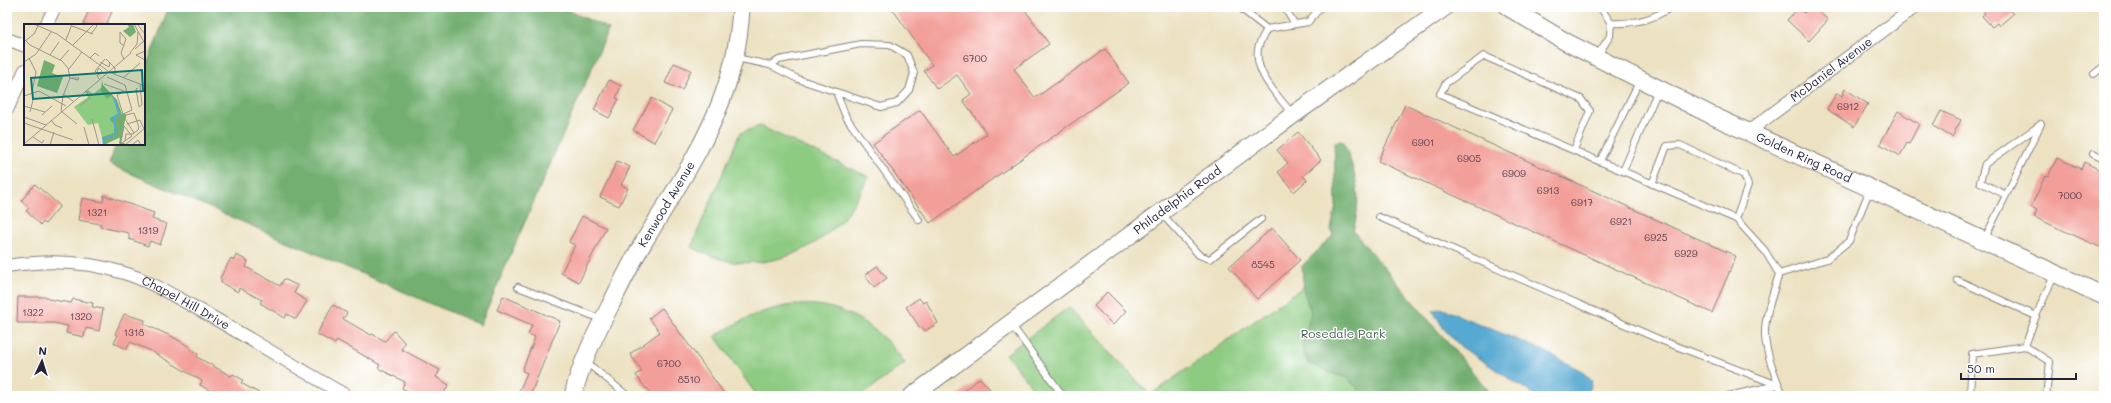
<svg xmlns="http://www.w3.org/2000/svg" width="2111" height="403" viewBox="0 0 2111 403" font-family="Mali,sans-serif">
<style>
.green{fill:#8dcb81;stroke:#58765e}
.forest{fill:#72af6f;stroke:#4a6855}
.water{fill:#56a9d1;stroke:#3c6686}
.building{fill:#f39f99}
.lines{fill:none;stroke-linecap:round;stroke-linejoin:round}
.lane-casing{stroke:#87827e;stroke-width:8}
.street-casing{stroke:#87827e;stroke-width:14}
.secondary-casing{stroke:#87827e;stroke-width:19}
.lane{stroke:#fff;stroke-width:6}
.street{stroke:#fff;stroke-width:12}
.secondary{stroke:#fff;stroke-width:17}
.labels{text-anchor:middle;stroke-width:3;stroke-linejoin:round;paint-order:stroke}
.number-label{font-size:10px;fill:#564152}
.street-label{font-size:12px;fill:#22223b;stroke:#fff}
.park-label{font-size:12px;fill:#475d54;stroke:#fff}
.inset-river{fill:none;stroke:#56a9d1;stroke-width:2}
.inset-road{fill:none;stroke:#9b958c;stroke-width:1}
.view{fill:#0f766e;fill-opacity:0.15;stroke:#0f766e;stroke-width:2}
.inset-edge{fill:none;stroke:#22223b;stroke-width:2}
</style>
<rect width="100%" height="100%" fill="#fff"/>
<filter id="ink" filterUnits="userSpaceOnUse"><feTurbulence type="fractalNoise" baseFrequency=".025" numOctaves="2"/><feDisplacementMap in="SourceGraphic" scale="8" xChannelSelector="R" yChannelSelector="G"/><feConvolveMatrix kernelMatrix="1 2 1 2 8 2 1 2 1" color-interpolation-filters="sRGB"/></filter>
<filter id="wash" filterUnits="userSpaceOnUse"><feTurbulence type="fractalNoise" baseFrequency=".012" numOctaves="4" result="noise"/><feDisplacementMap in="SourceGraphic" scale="16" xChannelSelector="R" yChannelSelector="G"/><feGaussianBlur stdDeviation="0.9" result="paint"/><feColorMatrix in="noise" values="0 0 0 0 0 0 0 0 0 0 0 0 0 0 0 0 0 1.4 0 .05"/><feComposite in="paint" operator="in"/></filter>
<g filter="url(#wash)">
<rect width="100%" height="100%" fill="#ece2c2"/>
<path class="green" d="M760,126L869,177C859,194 849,214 835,227C808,253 771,266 734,262C719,260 704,253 691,247L740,133Z
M1354,251L1477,396H1039L1006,354L1069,307L1150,395Z
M793,305C803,305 814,304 824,306C859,313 885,335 905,363L861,396H757L715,336C743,319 760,310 793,305Z"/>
<path class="forest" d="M169,7H561L609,29L480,325L109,164L116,144H144V72Z
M1343,141C1356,173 1363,197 1353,231L1493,396H1364L1348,378L1333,374L1308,363L1302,348L1311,312L1304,292L1302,266L1333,235L1331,229L1336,206L1334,142Z"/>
<path class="water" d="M1441,308L1544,351L1582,371L1592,381L1588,396H1536L1460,346L1444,329L1433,311Z"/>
<g id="blocks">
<path class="building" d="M90,7H114L106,25H83Z
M891,7H1023L1049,44L1014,69L1035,98L1105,49L1129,83L930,223L873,143L920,110L954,157L987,134L963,100L971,94L957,75L937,89L924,71L932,65Z
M1810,7H1814L1828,20L1809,41L1787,20L1798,8L1804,13Z
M1980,7H2007L2013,14L1999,26L1997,23L1992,27L1982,16L1985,13Z
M674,63L691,70L682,90L665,83Z
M609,80L621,86L616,98L619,99L609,118L594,110Z
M1845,89L1868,104L1854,127L1827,109L1837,93L1842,96Z
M652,98L672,110L654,142L633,130Z
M1405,105L1736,256L1712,313L1378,161Z
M1898,111L1919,124L1909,144L1907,143L1900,156L1880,144Z
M1941,111L1961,120L1952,137L1933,126Z
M1298,132L1321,160L1303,176L1307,180L1294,192L1278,172L1288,163L1277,150Z
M2057,158L2081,169L2084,162L2104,172V249L2034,217L2037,210L2031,207L2045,176L2048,177Z
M617,161L630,167L621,185L628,188L619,206L600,197Z
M35,184L60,206L45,224L43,222L41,225L26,211L29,208L21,201Z
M104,195L154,213L152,219L167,224L160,245L150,241L148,246L129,239V233L100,227L101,224L78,220L82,198L103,202Z
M582,216L606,228L579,282L561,273L575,245L569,242Z
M1272,228L1300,260L1257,299L1229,267Z
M236,255L248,261L246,267L280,286L284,279L298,286L294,293L307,301L296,319L287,314L285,318L260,303L262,300L239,288L238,292L220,282L222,280L220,278L231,258L234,260Z
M877,266L887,278L874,288L865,275Z
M1107,292L1126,311L1113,325L1094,306Z
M503,296L560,321L530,396H517L527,373L522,371L535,337L528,334L532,325L497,310Z
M18,297H48V299L71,303L73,299L93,303L92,307L103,309L99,331L86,328L84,337L66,333L68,326L54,323H17Z
M919,298L923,303L926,301L938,323L925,331L922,327L920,328L906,307Z
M333,305L347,313L343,319L371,335L372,334L385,341L394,331L405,343L401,349L440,370L436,377L449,385L442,396H417L402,388L405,382L378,368L380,365L337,340L335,344L317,334Z
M662,308L726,396H653L647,388L646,389L636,375L642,371L630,354L660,332L649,318Z
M124,314L145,320L144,324L173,337L190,347V349L198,354L197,357L231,376L233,374L243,380L241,383L264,396H219L200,385L202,381L151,351L130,342L127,349L114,343L118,335L115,334Z
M980,378L996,396H956Z"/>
</g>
</g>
<g filter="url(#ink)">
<use href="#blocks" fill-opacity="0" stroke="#87827e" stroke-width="1"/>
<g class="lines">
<g class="lane-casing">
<path id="lane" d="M1239,7L1267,29
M1284,7L1294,23
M1611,23C1633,24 1653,20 1671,7
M1597,56L1610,36L1611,23L1600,7
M736,58L770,65L798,79L881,107L897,103L909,90L914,73L907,55L890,45L861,44L779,60L770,65
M2094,74L2104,66
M836,92L846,117L919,220
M1292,114C1279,96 1254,74 1258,49C1259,42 1264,35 1267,29L1308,22L1321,7
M1574,150L1590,111L1581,99L1484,56L1446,83L1440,94L1736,219L1765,251L1779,274C1773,294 1764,316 1765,337C1766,352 1777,383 1784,396
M2093,154L2104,159
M1600,161L1640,80
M1623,171L1658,90
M1652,184L1667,146L1680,145L1744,175L1748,185L1736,219
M2006,195L1980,182L1985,164L2040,125
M1161,213L1199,255L1210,259L1261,219
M1379,217L1663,341L1778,385
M1984,240L2041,124
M1779,274L1827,259L1849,241L1870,189
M1957,280L2036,316
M518,287L601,319
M1011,324L1063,396
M2025,346L2036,316L2054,275
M586,362L628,396
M1728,396L1778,385
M1970,396L1972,354L2025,346L2050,362L2046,396"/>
</g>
<g class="street-casing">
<g id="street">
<path d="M46,25L55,7"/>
<path d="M7,39L25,46"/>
<path d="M7,110L25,70"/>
<path id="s1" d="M1748,132L1915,7"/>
<path id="s2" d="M7,266C46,260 87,261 124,273C150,281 174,296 198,309C248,337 297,368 347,396"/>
</g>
</g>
<g class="secondary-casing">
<g id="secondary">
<path id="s3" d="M1508,7L1566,42L1711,115L2104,296"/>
<path id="s4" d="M573,396C580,365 595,335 610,306C620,286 630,265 642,245C689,166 737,102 741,7"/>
<path id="s5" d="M912,396L1293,115L1445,7"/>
</g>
</g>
<use href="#lane" class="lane"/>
<use href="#street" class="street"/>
<use href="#secondary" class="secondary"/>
</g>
</g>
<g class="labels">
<g class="number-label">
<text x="975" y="62">6700</text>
<text x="1848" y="110">6912</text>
<text x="1423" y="146">6901</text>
<text x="1469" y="162">6905</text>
<text x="1514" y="177">6909</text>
<text x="1548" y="194">6913</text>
<text x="2070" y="199">7000</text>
<text x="1582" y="206">6917</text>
<text x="97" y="216">1321</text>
<text x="1621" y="225">6921</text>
<text x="148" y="234">1319</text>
<text x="1656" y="241">6925</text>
<text x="1686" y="257">6929</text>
<text x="1263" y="268">8545</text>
<text x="33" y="316">1322</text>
<text x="81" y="320">1320</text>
<text x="134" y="336">1318</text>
<text x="669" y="367">6700</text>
<text x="689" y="383">8510</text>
</g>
<g class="street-label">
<text dy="4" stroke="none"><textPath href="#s1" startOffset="104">McDaniel Avenue</textPath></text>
<text dy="4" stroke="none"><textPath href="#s3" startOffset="332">Golden Ring Road</textPath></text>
<text dy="4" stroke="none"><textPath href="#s5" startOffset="330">Philadelphia Road</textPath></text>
<text dy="4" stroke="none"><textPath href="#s4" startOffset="214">Kenwood Avenue</textPath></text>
<text dy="4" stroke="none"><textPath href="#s2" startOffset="187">Chapel Hill Drive</textPath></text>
</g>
<g class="park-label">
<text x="1343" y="338">Rosedale Park</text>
</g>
</g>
<g transform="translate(24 24)">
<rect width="121" height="121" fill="#ece2c2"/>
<path d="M79,62L92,75L97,90L98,113L80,120L74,99L64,101L50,83L64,73L61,68L64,66L69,70Z" fill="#8dcb81"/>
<path d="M103,0H109L112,8L106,13L99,7L105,3ZM20,36L31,41L28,49L39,53L33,69L13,62ZM78,56L79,61L93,76L98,90H102L97,119H101L99,121H95L96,113L80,121L78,113L90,109V100L85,95L95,91L91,76L87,72L83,75L77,67Z" fill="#72af6f"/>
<path class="inset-river" d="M90,94L92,110M86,95L95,90L90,74M80,121L79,114L91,111"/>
<path class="inset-road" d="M10,0L33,10L84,47M110,0L121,20M113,0L121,10M48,2L69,10M67,10L73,2L71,0M0,15L6,21L38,37L44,44L46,54L39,72L37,87L53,100M42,16L48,0M1,17L10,10L15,0M49,21L70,0M99,21L96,19V8L102,15L97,29L100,35M111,25L120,17M121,27L112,31L121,36M106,29L113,20L114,8M26,31L35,18M5,34L12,48L8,68M66,34L71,29L75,32M82,35L91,44V51M36,36L45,26M0,38L12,30L27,8M76,38L85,43L86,38M45,45L58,28M85,48L121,62M74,50L71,47L81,35M75,50L73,47L75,44L78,47L76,50L73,51L75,55M83,53L101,61L108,86L99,90L93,71L102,67M46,54L54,56L55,54H48M99,54L116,39M80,60L100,67M114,64L112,65L115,83L118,81L116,60M39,70L49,77M0,72L15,67L42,82M0,82L21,88M56,82L66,74L62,67M6,88L9,76M18,91L28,82M0,93L22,101M68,95L75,121M27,96L31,101L38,104M0,99L49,116M103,100L116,96L120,105M100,102L108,112L98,119L97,118ZM60,103L65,121M9,113L18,119L20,116M101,117L102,110H109L110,109L114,106L115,103L110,89L102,91L101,95L110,109M0,120L107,29M26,121L30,108M101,121L121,104M108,121L114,116L117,121"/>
<path class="view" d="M118,46L119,67L9,75L7,54Z"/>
<rect width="121" height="121" class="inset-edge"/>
</g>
<rect width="2111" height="403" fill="none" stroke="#fff" stroke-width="24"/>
<g transform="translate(42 361) rotate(4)" stroke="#ffffff" stroke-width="3" paint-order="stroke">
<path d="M0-3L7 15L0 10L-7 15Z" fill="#22223b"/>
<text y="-6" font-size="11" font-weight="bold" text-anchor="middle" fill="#22223b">N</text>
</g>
<path d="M1961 373v6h115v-6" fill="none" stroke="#22223b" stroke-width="2"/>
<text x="1967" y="373" font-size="12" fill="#22223b" stroke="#ffffff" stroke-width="3" paint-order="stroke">50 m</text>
</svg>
